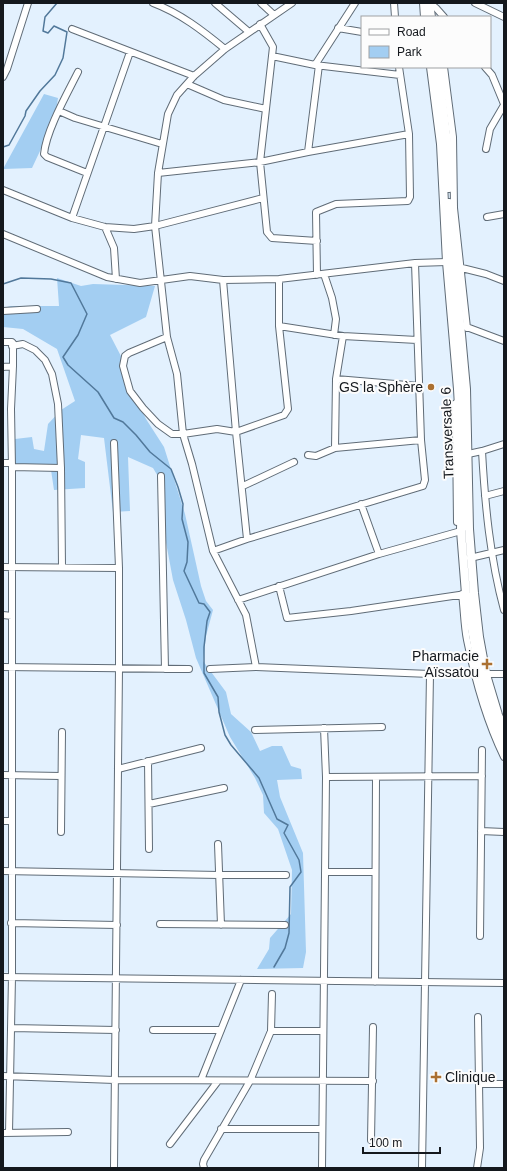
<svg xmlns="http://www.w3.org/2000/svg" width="507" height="1171" viewBox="0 0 507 1171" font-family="Arial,sans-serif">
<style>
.built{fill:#d2e6f8}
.green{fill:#a3cef2}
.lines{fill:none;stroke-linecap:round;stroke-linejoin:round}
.stream{stroke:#51789a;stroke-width:1.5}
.minor-casing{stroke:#606c77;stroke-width:8}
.major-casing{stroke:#606c77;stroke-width:10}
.minor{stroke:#fff;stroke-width:6}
.major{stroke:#fff;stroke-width:8}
.poi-dot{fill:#ab7031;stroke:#fcfcfc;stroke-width:1.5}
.labels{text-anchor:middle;stroke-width:4;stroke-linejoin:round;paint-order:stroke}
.poi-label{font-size:14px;fill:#14181d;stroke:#fcfcfc;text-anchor:end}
.street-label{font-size:14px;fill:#14181d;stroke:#fcfcfc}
</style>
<rect width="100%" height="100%" fill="#e3f1fe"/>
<path class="built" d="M3,872H10V972H3Z"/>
<path class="green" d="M44,94L58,98L55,117L48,134L32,168L3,169Z
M57,278L81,286L93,284L155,286L146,317L110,335L123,360L131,389L146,419L164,447L185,514L201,586L206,601L213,610L206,636L203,661L226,692L231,714L251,732L260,751L272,746H282L291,766L301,769L302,779L277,780L280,797L303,853L306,952L303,968L257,969L269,949L270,938L291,914L292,870L278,829L264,813L263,795L255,778L230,737L196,658L186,620L173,580L165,537L159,478L153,468L128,457L130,511L113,512L104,438L81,435L78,459L85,462V488L54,490L51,470H15V439L32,437L34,449L44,451L48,424L61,410L75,401L57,349L23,329L3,327V308L11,306H59Z"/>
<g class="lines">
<path class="stream" d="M3,147L9,145L25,116L26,111L40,91L55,75L63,58L67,32L54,26L48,33L43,31L45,17L57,3
M3,284L21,278L51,279L71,283L87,314L78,335L63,357L68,365L98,392L114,418L123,422L136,435L150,452L171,469L178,487L183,504L182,519L188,542L187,562L184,571L199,603L204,604L210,612L207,621L204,647V673L218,697L219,712L225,735L231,745L259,778L277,819L288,825L284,833L299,860L301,872L290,887L289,933L285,948L274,967"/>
<g class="minor-casing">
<path id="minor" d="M153,3C180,13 203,31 225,49
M215,3L249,32
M261,3L274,15
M394,3L395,17
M430,3L436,8L444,17
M475,3L504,17
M260,24L273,47L260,162L267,232L272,238L317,241
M338,28L362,32
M72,29L194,76
M272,56L315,65L400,75
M315,65L355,3
M444,67L453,137L454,208L467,328
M485,67L492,75L504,104
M78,72C67,94 46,131 44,154L47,157L87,173
M3,77L7,69L28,3
M187,84L224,100L266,109
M59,111L75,118L162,144
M486,149L490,129L504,105
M308,152L319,65
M158,173L260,162L308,152L409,134
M3,190L72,218L105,227L134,229L155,226L263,198
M487,217L504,214
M72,218L130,52
M105,227L114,248L116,279
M3,234L107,277L140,283L190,276L223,280L279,279L415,263L447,262
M458,267L486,274L504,281
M324,274L332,298L336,319L334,335
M317,275L316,212L336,204L408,201L410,197L409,134L399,67
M223,280L236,432L247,539
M3,311L37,309
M279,326L343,336L417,340
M464,326L504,341
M343,336L336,379L335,448L421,440
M167,337L129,353L125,356L123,366L130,391L143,408L158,424L172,434H183L217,429L236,432L284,415L288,409L279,326V279
M3,342H12L13,343V366L11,409L12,467V977L9,1133
M12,346L23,344L35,350L45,360L52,374L58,404L61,468L62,567
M3,367L13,366
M336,379L419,386
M114,443L119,568V668L114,1168
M482,451C485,505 490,558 504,610
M468,454L482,451L504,444
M308,455L316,456L335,448
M3,463H12
M12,467L61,468
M161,476L165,669
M243,486L294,462
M485,496L504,491
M361,504L379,554
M457,522L456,433L453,405L459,401
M213,551L247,539L423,486L425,480L421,440L415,263
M470,558L504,550
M3,567L119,568
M279,586L287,618L351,611L466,594
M462,594C464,609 464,625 467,640C475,680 486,720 504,757
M238,600L379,554L461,531
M3,615L12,616
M3,667L189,669
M256,667L246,615L213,551L192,464L183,434L177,374L167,337L155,226L158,173L168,114L177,95L194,76L225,49L292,3
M210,669L256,667L430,674H504
M255,730L382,727
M148,761L149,849
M118,769L201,748
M3,775L61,776
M326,777L482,776
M149,804L224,788
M3,821H11
M481,831L504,832
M61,832L62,732
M218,844L221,925
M3,871L219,875H286
M325,872H375
M11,923L117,925
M160,924L285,925
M480,936L482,750
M3,977L504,983
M375,982L376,777
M11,1028L116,1030
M153,1030H221
M271,1031H323
M3,1076L115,1080L373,1081
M201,1080L241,980
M479,1084H504
M221,1129H322
M3,1133L68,1132
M371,1140L373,1027
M170,1144L218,1081
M204,1168L203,1164L204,1160L250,1081L271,1031L272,994
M322,1168L326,777L324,728
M422,1168L430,674
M477,1168L480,1148L478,1017"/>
</g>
<g class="major-casing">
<path id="major" d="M424,3L425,17
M429,3L431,17
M431,67L441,144L447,262L458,389L462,460L461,531L466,594L480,675L492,717L504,745
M438,67L447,143L449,188
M449,203L466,389L469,529L474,593L479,637L486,675L498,715L504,729"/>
</g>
<use href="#minor" class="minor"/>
<use href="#major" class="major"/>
</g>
<g class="poi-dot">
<circle cx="431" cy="387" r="4"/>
<path d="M485 658h4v4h4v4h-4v4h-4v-4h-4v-4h4z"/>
<path d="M434 1071h4v4h4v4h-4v4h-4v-4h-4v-4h4z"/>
</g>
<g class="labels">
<g class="poi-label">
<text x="423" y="392">GS la Sphère</text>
<text x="479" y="661">Pharmacie<tspan x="479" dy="16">Aïssatou</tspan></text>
<text x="445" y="1082" text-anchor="start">Clinique</text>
</g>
<g class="street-label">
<text transform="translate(447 433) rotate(-92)" y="5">Transversale 6</text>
</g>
</g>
<rect width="507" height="1171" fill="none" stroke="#14181d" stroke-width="8"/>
<rect x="361" y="16" width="130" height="52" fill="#fcfcfc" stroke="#9fa1a3"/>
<rect x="369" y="29" width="20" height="6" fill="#ffffff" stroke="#9fa1a3"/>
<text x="397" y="36" font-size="12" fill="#14181d">Road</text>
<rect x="369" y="46" width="20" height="12" fill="#a3cef2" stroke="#9fa1a3"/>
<text x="397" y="56" font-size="12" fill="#14181d">Park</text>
<path d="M363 1147v6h77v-6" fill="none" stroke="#14181d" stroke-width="2"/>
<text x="369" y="1147" font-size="12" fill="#14181d" stroke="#fcfcfc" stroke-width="3" paint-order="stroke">100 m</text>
</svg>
